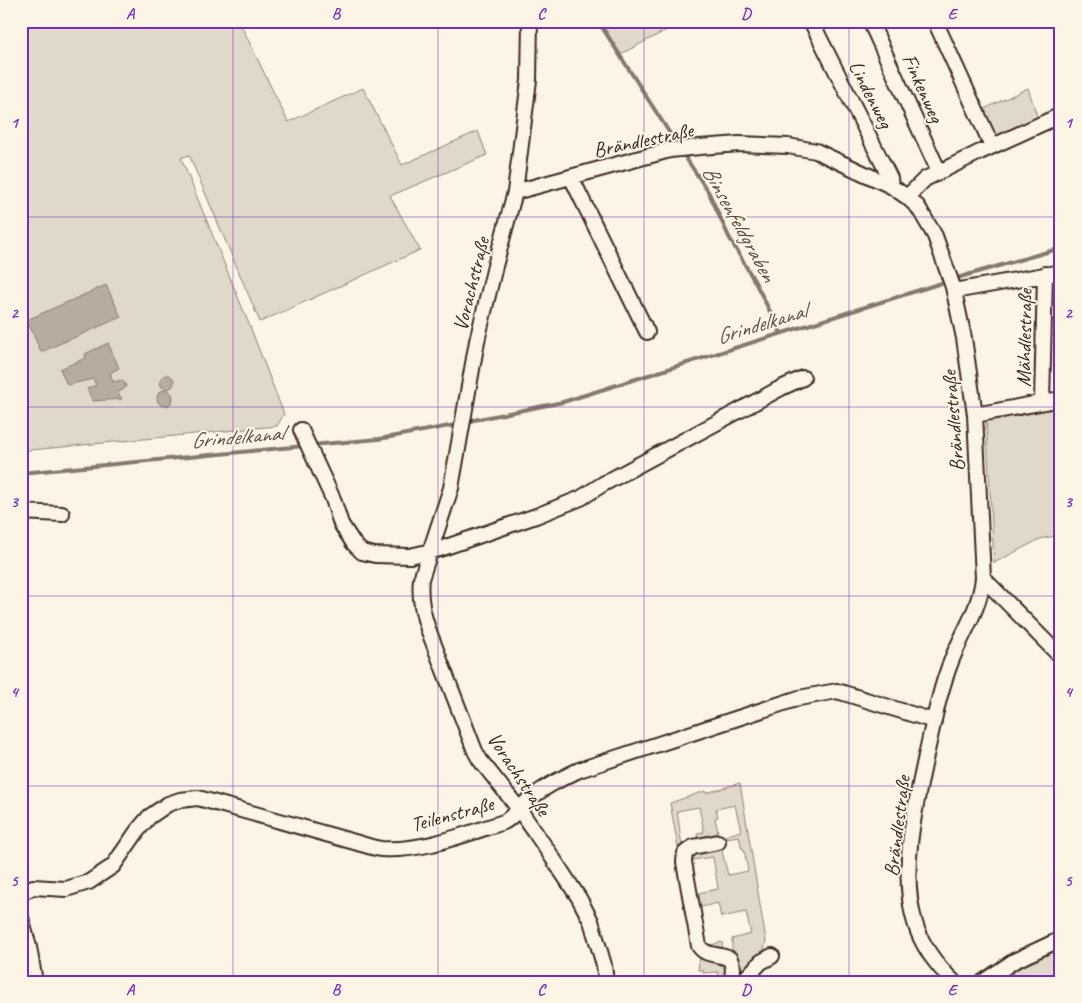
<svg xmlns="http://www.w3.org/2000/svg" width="1082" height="1003" viewBox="0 0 1082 1003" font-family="Caveat,sans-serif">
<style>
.green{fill:#e0d8c8;stroke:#8e8173;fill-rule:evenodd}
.water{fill:#b7ad9e;stroke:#85796b}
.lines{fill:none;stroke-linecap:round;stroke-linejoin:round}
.stream{stroke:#85796b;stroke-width:4}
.minor-casing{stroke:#3b2a1e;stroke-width:18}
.minor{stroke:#fcf5e5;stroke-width:14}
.grid{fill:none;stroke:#7b2cbf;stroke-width:1;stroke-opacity:0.55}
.labels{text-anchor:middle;stroke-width:4;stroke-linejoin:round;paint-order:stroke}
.street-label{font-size:21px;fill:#3b2a1e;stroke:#fcf5e5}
.water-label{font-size:22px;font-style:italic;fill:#605144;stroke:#fcf5e5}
.neatline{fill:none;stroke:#7b2cbf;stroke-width:2}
.grid-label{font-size:16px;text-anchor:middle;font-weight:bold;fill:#7b2cbf}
</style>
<rect width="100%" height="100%" fill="#fcf5e5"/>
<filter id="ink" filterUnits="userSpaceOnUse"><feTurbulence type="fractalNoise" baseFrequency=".02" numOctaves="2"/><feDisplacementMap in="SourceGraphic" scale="10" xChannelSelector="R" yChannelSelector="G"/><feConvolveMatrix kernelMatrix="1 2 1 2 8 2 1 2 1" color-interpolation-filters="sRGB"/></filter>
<g filter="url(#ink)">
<path class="green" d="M21,21H239L288,122L363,88L402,165L478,131L487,155L390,196L420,250L260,322L189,155L181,158L251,329L284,414L277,426L21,451Z
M600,21H662L667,30L621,54Z
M1028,88L1038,119L995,139L980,111Z
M1061,407V535L1040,539L994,563L986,419Z
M740,783L766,941L761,962L742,981L732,979L719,980L718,972L703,973V970H698L701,949L712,954L710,945L722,942L724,956L732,962V939L751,934L746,912L721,917L718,903L702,907L701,905L692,906L689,895L718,889L713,857L692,860L693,872L686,874L684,862L699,846L697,833L704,832L699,807L677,811L682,846L678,847L670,803L705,791L706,793ZM735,805L741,831L725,836L726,838L739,836L742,849H744L748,871L728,875C723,856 719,838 715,818L718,817L716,809Z
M1056,947L1061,949V982H1017L1011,970Z"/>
<path class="water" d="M106,285L121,317L41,352L27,320Z
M108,343L119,368L110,373L113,382L121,380L124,382L126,386L123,390L117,392L122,399L93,401L87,389L96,385L93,379L67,385L60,369L86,358L85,354Z
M160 382a7 7 0 1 1 14 0a7 7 0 1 1-14 0Z
M157 398a8 8 0 1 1 16 0a8 8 0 1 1-16 0Z"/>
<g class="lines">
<path class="stream" d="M598,21L676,143
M684,155L709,193L729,237L755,282L781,333
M469,421L563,402L967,275L1061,248
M311,445L379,439L455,425
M21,473L304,446"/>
<g class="minor-casing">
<path id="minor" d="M530,21L529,80L515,192L495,266L477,341L451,488L421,579C419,597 422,612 428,629L475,751L480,760L519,809L550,854L579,898L591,921L604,965L606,982
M811,21L890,178L891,186
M870,21L939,172
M935,21L992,146
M1061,21V22
M571,177L647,332
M515,192L670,150L700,147L740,144L788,146L816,151L891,186L907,197L918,207L935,236L953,287L964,338L975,415L983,578C980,608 963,632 952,659C940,689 934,720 927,751C916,803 899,870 915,923C922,947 936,965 954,982
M907,197L925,179L980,152L1061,115
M954,291L1061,272
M1042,402L1045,274
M975,415L1061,399
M301,430L333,499L341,524L354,544L362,552L375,555L410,556L440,549L536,516L581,498L603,484L781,388L803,378
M21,512L62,514
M983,578L1061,657
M718,842L693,847L685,853L684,862L699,946C706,957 719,953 730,959L733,968L732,982
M21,893L33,887L66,889L89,882L113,866L138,830L149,817L168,804L180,800L198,798L358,843C365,845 373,848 381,849C422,852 465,834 504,822C513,817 517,810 524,804C540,789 560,779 579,770L799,698L837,691L934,721
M21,918L29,947L35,982
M742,982L761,962L772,956
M983,982L1014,961L1061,939"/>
</g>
<use href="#minor" class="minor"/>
</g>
</g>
<path class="grid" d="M233,21V982M438,21V982M644,21V982M849,21V982M21,217H1061M21,407H1061M21,596H1061M21,786H1061"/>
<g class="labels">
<g class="street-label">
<text transform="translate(923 88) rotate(66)" y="7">Finkenweg</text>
<text transform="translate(871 94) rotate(63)" y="7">Lindenweg</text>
<text transform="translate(643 140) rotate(-12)" y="7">Brändlestraße</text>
<text transform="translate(471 284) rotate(-76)" y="7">Vorachstraße</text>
<text transform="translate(1024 338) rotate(-89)" y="7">Mähdlestraße</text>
<text transform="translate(953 421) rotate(-95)" y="7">Brändlestraße</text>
<text transform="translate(519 774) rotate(56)" y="7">Vorachstraße</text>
<text transform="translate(452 814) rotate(-15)" y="7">Teilenstraße</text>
<text transform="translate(897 826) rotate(-83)" y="7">Brändlestraße</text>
</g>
<g class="water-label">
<text transform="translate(740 223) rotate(61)" y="8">Binsenfeldgraben</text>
<text transform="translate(761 323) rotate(-17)" y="8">Grindelkanal</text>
<text transform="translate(237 436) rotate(-5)" y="8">Grindelkanal</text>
</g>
</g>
<rect width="1082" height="1003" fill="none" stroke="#fcf5e5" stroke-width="55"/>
<rect x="28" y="28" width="1026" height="948" class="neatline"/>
<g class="grid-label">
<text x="130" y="19">A</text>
<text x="336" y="19">B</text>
<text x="541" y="19">C</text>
<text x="746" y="19">D</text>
<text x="952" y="19">E</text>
<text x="14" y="128">1</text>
<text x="1068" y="128">1</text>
<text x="14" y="318">2</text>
<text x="1068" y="318">2</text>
<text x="14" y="507">3</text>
<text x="1068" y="507">3</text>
<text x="14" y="697">4</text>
<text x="1068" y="697">4</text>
<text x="14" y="886">5</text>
<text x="1068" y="886">5</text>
<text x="130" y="995">A</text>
<text x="336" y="995">B</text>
<text x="541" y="995">C</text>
<text x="746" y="995">D</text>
<text x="952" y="995">E</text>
</g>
</svg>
